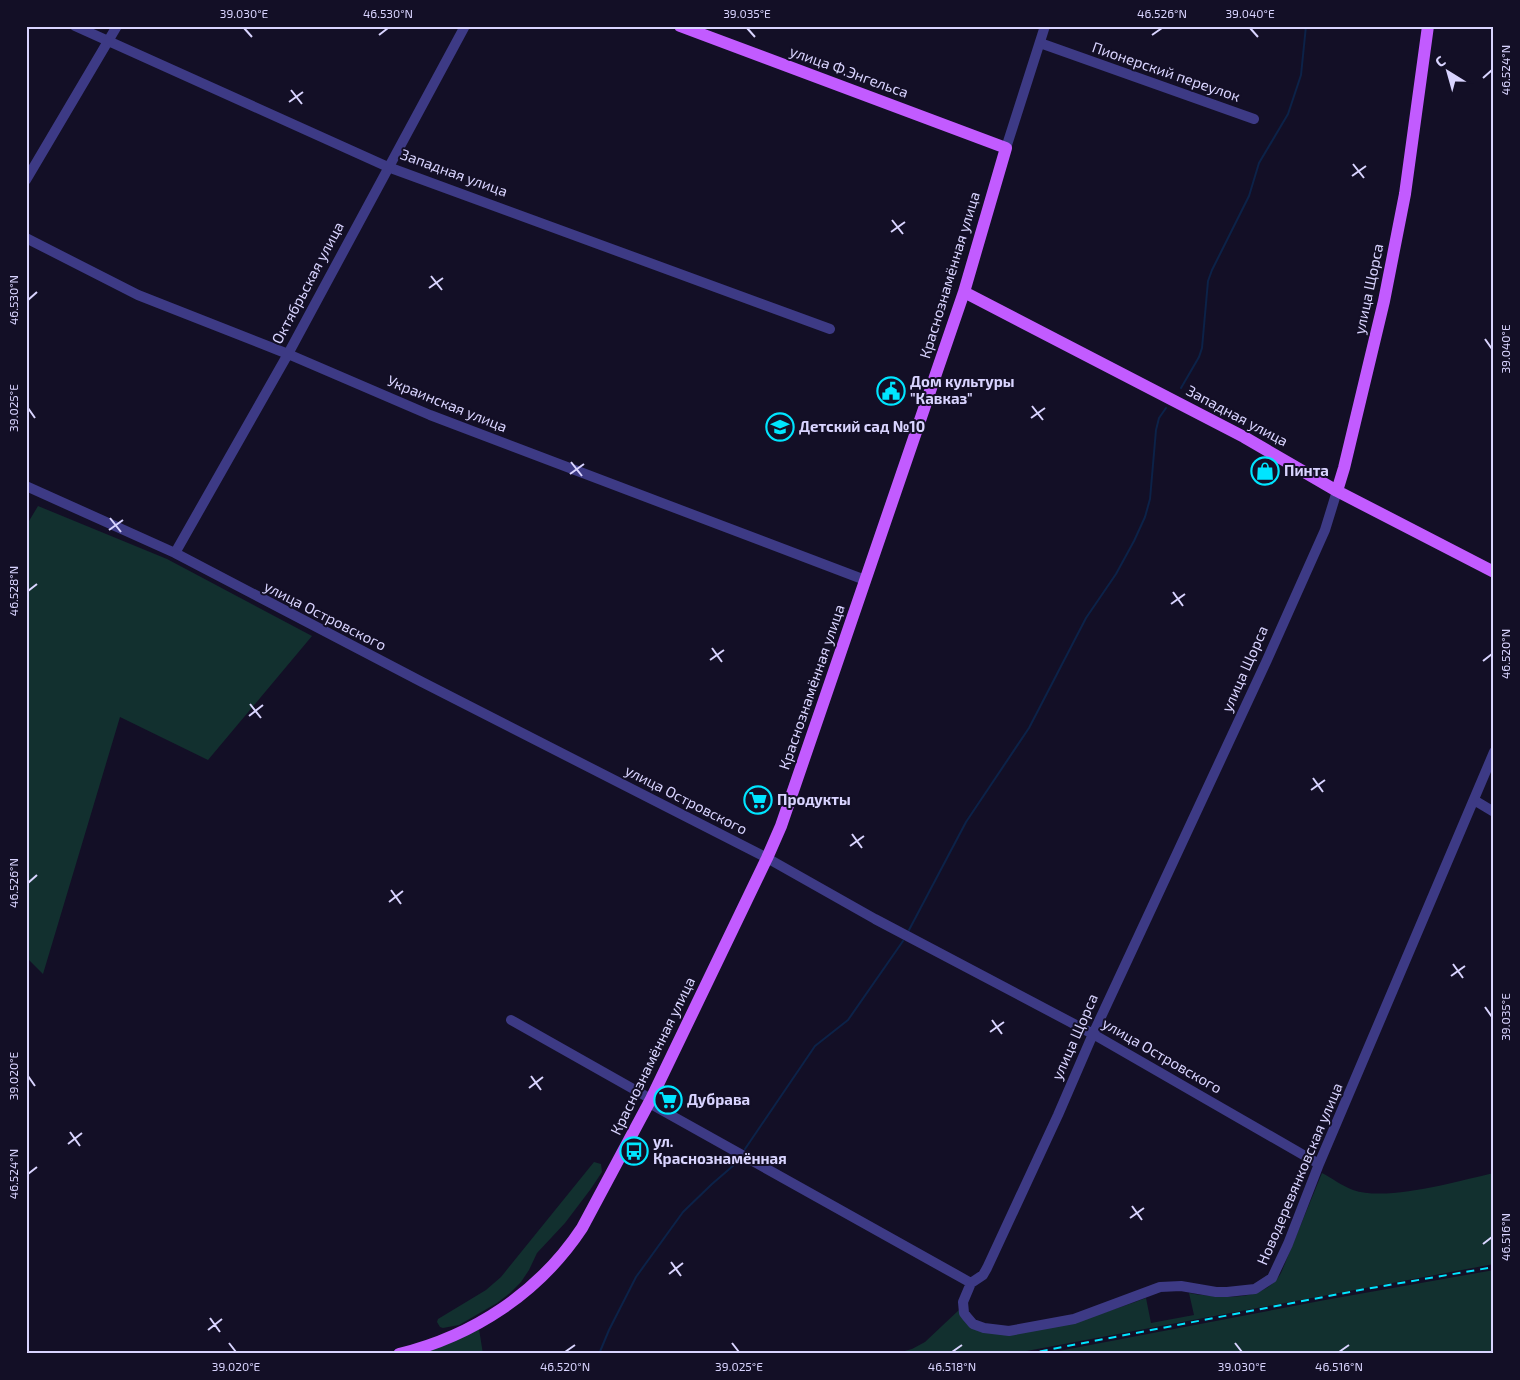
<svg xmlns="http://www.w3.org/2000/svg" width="1520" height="1380" viewBox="0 0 1520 1380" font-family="'Exo 2',sans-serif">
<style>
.green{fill:#12302f}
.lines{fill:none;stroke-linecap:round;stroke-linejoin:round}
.stream{stroke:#0c2248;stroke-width:2}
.minor{stroke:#3d3a85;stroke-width:10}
.major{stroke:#c25bff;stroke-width:12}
.rail{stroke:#00e5ff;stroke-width:2;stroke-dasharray:8 6;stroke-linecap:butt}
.ticks{fill:none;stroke:#d9d4ff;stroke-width:2}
.labels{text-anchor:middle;stroke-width:4;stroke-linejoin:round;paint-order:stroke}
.street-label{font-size:15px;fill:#d9d4ff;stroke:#130f26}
.poi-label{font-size:15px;font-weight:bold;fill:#d9d4ff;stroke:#130f26;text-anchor:start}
.neatline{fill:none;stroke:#d9d4ff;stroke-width:2}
.ticks-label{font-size:12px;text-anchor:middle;fill:#d9d4ff}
</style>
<rect width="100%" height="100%" fill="#130f26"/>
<path class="green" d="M38,506L167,559L312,636L208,760L120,717L43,974L26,957V526Z
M594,1162L601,1164L602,1172L590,1190L565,1223L537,1253L529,1270L521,1282L510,1293L497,1303L459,1325L443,1328L440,1327L437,1322L438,1319L486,1290L501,1277Z
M1322,1173C1332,1178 1342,1186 1353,1190C1387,1202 1458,1181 1494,1173V1264L1010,1354H894L912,1349L925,1342L960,1309C962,1315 963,1321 968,1325C1001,1351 1110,1311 1146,1298L1151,1323L1194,1315L1189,1293C1218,1298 1264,1303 1281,1273Z
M1494,1270V1354H1043L1325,1300Z
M479,1329L483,1354H419Z"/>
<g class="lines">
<path class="stream" d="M1181,388L1199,357L1202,348L1208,281L1212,270L1249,196L1259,163L1288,114L1301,75L1306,26
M909,930L966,822L1029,728L1086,618L1116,574L1134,541L1145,517L1150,499L1156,430L1159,418L1166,408
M745,1149L815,1046L848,1020L903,941
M599,1354L609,1330L636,1277L683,1212L712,1184L734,1165"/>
<path class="minor" d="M75,26L388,167L830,329
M1040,43L1254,119
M1006,148L1045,26
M26,180L117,26
M26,238L138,295L288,354L430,415L865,580
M26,486L175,553L422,682L767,858L875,919L1093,1034L1319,1164
M175,553L288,354L465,26
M1474,800L1494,812
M511,1020L651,1099
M649,1103L971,1283
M971,1283L963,1302L964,1313L967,1317L973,1324L984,1328L1009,1331L1074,1319L1160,1287L1181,1286L1216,1292H1227L1255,1289L1272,1278L1288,1244L1319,1164L1494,752
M971,1283L983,1275L987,1268L1058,1115L1093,1034L1267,660L1325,530L1337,491"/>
<path class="major" d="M964,292L1244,437L1337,491L1494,572
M1337,491L1344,468L1384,301L1405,194L1428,26
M399,1354C473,1336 539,1293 582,1228L651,1099L767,858L781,826L964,292L1006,148L680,26"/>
<path class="rail" d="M1026,1354L1360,1290L1494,1267"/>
</g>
<path class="ticks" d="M244,28L252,37M747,28L755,37M1250,28L1258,37M379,35L388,28M1152,35L1162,28M1483,78L1492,70M291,90L302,104M289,102L303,92M1353,164L1364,178M1352,176L1366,166M892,220L903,234M891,232L905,222M431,276L442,290M429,288L443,278M28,300L37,292M1485,339L1492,349M1032,406L1043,420M28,408L35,418M1031,418L1045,408M571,462L582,476M570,474L584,464M110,518L121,532M109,530L123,520M28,591L37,584M1173,592L1183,606M1171,604L1185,594M712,648L722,662M710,660L724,650M1483,661L1492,654M250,704L261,718M249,716L263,705M1313,778L1323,792M1311,790L1325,780M852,834L862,848M850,846L864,836M28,883L37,875M391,890L401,904M389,902L403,891M1453,964L1463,978M1451,976L1465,966M1485,1007L1492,1017M992,1020L1002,1034M990,1032L1004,1022M28,1076L35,1086M531,1076L541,1090M529,1088L543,1077M70,1132L80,1146M68,1144L82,1133M28,1174L37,1167M1132,1206L1142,1220M1130,1218L1144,1208M1483,1244L1492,1237M671,1262L681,1276M669,1274L683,1263M210,1318L220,1332M208,1330L222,1319M229,1343L236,1352M732,1343L739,1352M1235,1343L1242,1352M565,1352L575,1345M952,1352L962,1345M1339,1352L1349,1345"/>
<defs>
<g id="civic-ring" transform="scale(1.4375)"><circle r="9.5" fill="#130f26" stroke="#00e5ff" stroke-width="1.5"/><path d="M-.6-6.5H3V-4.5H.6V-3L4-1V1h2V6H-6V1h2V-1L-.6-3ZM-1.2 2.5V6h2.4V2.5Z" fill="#00e5ff"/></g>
<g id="school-ring" transform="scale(1.4375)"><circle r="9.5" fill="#130f26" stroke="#00e5ff" stroke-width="1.5"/><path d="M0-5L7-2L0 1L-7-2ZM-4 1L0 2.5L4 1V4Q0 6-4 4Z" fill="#00e5ff"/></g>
<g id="shop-ring" transform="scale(1.4375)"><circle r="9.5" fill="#130f26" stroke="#00e5ff" stroke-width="1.5"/><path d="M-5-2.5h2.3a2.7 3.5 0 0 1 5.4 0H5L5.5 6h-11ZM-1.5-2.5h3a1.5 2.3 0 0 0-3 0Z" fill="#00e5ff"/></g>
<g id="supermarket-ring" transform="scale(1.4375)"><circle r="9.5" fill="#130f26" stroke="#00e5ff" stroke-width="1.5"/><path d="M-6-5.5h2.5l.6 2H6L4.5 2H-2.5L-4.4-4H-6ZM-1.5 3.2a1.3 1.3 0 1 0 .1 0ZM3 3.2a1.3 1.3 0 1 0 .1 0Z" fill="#00e5ff"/></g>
<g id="bus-ring" transform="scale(1.4375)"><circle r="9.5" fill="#130f26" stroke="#00e5ff" stroke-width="1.5"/><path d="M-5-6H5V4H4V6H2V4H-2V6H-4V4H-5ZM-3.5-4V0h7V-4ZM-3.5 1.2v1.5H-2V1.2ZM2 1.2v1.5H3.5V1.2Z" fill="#00e5ff"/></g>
</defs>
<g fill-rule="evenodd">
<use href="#civic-ring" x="891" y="391"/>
<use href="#school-ring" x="780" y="427"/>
<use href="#shop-ring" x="1265" y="471"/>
<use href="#supermarket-ring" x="758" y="800"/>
<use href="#supermarket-ring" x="668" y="1100"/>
<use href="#bus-ring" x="634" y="1151"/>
</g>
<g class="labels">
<g class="street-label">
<text transform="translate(849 72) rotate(20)" y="5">улица Ф.Энгельса</text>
<text transform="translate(1166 72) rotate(19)" y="5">Пионерский переулок</text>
<text transform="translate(454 173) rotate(20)" y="5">Западная улица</text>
<text transform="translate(950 275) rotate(-73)" y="5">Краснознамённая улица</text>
<text transform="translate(308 283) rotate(-62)" y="5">Октябрьская улица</text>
<text transform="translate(1369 289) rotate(-78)" y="5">улица Щорса</text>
<text transform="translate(447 404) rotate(22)" y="5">Украинская улица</text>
<text transform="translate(1237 416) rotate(28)" y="5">Западная улица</text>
<text transform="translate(325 616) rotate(27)" y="5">улица Островского</text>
<text transform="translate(1245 669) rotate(-66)" y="5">улица Щорса</text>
<text transform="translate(812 687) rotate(-71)" y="5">Краснознамённая улица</text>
<text transform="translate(686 800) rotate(27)" y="5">улица Островского</text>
<text transform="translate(1075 1037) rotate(-66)" y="5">улица Щорса</text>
<text transform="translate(653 1056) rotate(-64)" y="5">Краснознамённая улица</text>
<text transform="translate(1162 1056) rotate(30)" y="5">улица Островского</text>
<text transform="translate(1300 1174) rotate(-67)" y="5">Новодеревянковская улица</text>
</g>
<g class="poi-label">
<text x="910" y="387">Дом культуры<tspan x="910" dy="17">"Кавказ"</tspan></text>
<text x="799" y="432">Детский сад №10</text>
<text x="1284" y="476">Пинта</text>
<text x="777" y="805">Продукты</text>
<text x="687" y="1105">Дубрава</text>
<text x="653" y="1147">ул.<tspan x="653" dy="17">Краснознамённая</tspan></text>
</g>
</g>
<rect width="1520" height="1380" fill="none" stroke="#130f26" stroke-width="55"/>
<g transform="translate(1448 72) rotate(323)" stroke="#130f26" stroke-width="4" paint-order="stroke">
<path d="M0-4L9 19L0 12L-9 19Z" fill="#d9d4ff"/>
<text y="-8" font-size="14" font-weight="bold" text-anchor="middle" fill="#d9d4ff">С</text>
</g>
<rect x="28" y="28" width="1464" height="1324" class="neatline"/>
<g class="ticks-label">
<text x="244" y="18">39.030°E</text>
<text x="388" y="18">46.530°N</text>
<text x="747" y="18">39.035°E</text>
<text x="1162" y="18">46.526°N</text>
<text x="1250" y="18">39.040°E</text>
<text transform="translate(1506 70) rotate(-90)" y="4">46.524°N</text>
<text transform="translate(14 300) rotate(-90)" y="4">46.530°N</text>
<text transform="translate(1506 349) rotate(-90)" y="4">39.040°E</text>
<text transform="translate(14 408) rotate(-90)" y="4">39.025°E</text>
<text transform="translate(14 591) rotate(-90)" y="4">46.528°N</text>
<text transform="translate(1506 654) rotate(-90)" y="4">46.520°N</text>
<text transform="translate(14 883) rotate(-90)" y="4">46.526°N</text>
<text transform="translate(1506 1017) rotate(-90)" y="4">39.035°E</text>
<text transform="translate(14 1076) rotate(-90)" y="4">39.020°E</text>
<text transform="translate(14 1174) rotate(-90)" y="4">46.524°N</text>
<text transform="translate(1506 1237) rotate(-90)" y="4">46.516°N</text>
<text x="236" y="1371">39.020°E</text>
<text x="565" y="1371">46.520°N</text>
<text x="739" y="1371">39.025°E</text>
<text x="952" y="1371">46.518°N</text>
<text x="1242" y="1371">39.030°E</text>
<text x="1339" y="1371">46.516°N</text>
</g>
</svg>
